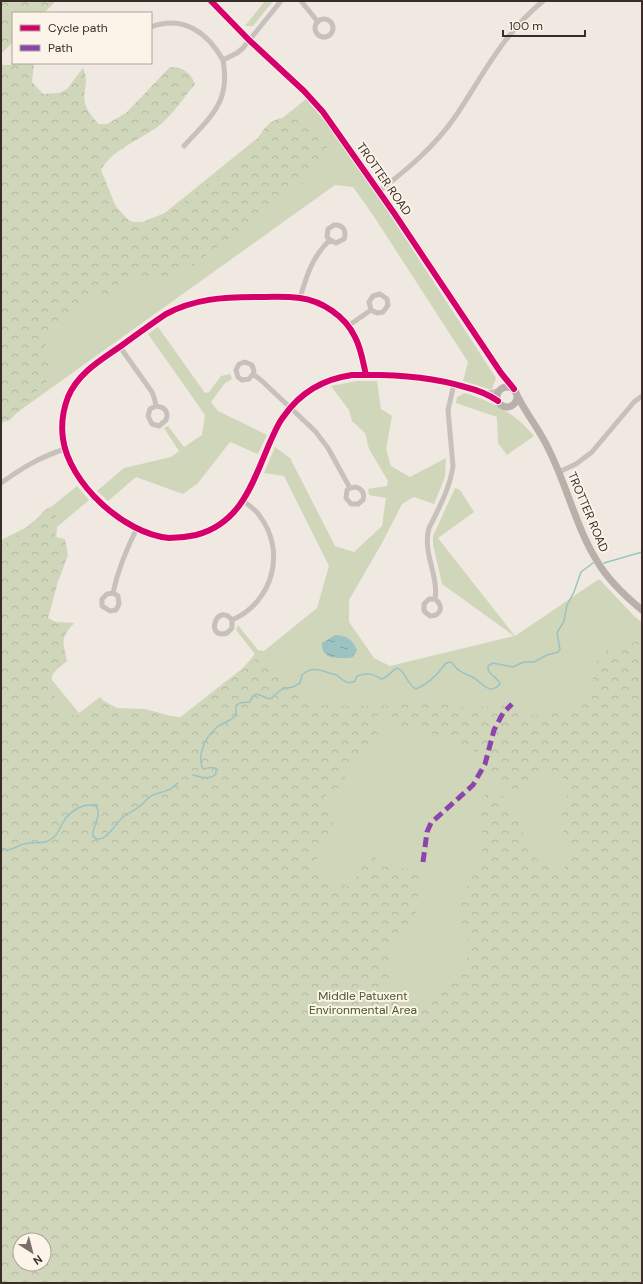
<svg xmlns="http://www.w3.org/2000/svg" width="643" height="1284" viewBox="0 0 643 1284" font-family="'DM Sans',sans-serif">
<style>
.green{fill:#d0d6ba;fill-rule:evenodd}
.forest{fill:url(#forest-crowns);fill-rule:evenodd}
.water{fill:url(#water-ripples)}
.lines{fill:none;stroke-linecap:round;stroke-linejoin:round}
.stream{stroke:#9cc3c2;stroke-width:1.5}
.street{stroke:#c8c0ba;stroke-width:5}
.secondary{stroke:#b9b0aa;stroke-width:7}
.quiet{stroke:#8e44ad;stroke-width:5;stroke-dasharray:10 5;stroke-linecap:butt}
.cycleway-casing{stroke:#fcf3e9;stroke-width:8}
.cycleway{stroke:#d6006c;stroke-width:6}
.labels{text-anchor:middle;stroke-width:4;stroke-linejoin:round;paint-order:stroke}
.street-label{font-size:12px;fill:#3a2d28;stroke:#fcf3e9}
.park-label{font-size:12px;fill:#495b29;stroke:#fcf3e9}
</style>
<defs>
<pattern id="forest-crowns" width="20" height="18" patternUnits="userSpaceOnUse"><rect width="20" height="18" fill="#d0d6ba"/><path d="M2 6a3 3 0 1 1 6 0M12 15a3 3 0 1 1 6 0" fill="none" stroke="#b3b8a0"/></pattern>
<pattern id="water-ripples" width="26" height="14" patternUnits="userSpaceOnUse"><rect width="26" height="14" fill="#9cc3c2"/><path d="M2 4q2-2 4 0t4 0M15 11q2-2 4 0t4 0" fill="none" stroke="#809f9e"/></pattern>
</defs>
<rect width="100%" height="100%" fill="#efe9e2"/>
<path class="green" d="M265,1H273L253,26H245Z
M1,79L140,233L306,99L325,121L385,207L496,378L492,389H489L463,381L468,362L373,215L353,187L335,185L1,424Z
M158,327L205,393L209,392L221,376L230,374L232,379L225,383L211,402L218,411L267,435L258,454L230,442L198,483L183,494L136,477L108,501L97,491L124,468L171,457L179,451L164,428L168,426L184,447L202,435L205,415L148,334Z
M357,381H377L381,409L392,416L386,449L391,466L410,477L446,458L445,477L434,504L414,497L402,504L382,543L349,600V622L374,658L390,666L514,636L442,584L433,544V536L455,488L460,490L474,512L438,538L515,636L599,579L635,617L642,622V1283H1V540L25,528L77,486L89,500L57,527L53,578L7,625L79,713L100,697L135,740L155,737L243,668L255,654L236,630L238,625L258,650L264,651L317,608L329,566L284,476L264,473L275,447L290,458L335,546L354,552L382,526L386,498L369,495L368,489L387,486L388,481L369,449L365,433L352,421L349,410L331,386ZM20,1240H44V1264H20Z
M465,393C492,402 516,413 534,436L507,455L498,443L497,417L456,403L457,397Z"/>
<path class="forest" d="M1,1H56L44,13H13V42L1,54Z
M15,63H34L32,82L43,94L59,93L67,89L83,68C90,84 82,90 85,103C87,111 93,118 99,124H107L126,113L170,67C183,67 190,72 195,84C184,97 174,113 161,124C142,140 113,148 101,170L118,212L124,218L133,222H142L173,210L246,155L264,129L271,122L280,118L296,120L313,127L320,132L325,139L327,147L324,155L315,171L302,185L254,219L182,274L173,279L164,281H136L70,311L55,335L46,336L45,354L53,370L50,378L10,420L2,422L1,405V65H10Z
M51,507L57,513L52,530L56,537L65,539L68,555L58,582L48,618L56,622L74,623C60,639 63,641 67,661C63,665 56,669 53,674C49,683 57,707 64,712C70,716 76,716 83,715L95,704L102,700L117,708L145,709L171,716L186,718L257,658L273,665L308,701L315,705L359,706L440,704L473,708L503,705L509,711L517,708L526,709L531,715L556,713L580,705L590,692L598,658L611,648L636,642H642V1283H1V1095C7,1088 6,1083 1,1076V546C14,540 26,528 37,519C43,513 42,510 51,507ZM383,714L402,729L425,731L440,736L450,737L466,747L482,754L492,776L508,789L522,794L533,786L540,774L546,769L559,772L565,782L568,793L563,802L562,819L563,829L570,861L562,870L550,867L531,855L524,845L522,827L518,815L501,793L494,788L481,798L480,813L484,825L482,837L483,844L481,862L474,871L471,882L464,890L460,898L461,921L467,935L468,947L467,958L463,969L450,985L419,1004L411,1005L404,1001L390,986V954L395,944L413,921L416,913L421,875C407,867 396,867 380,867L375,856H367L351,887L322,879L315,863L328,833L333,825V818L326,805L325,796L339,787L356,759L364,751L381,748L383,739L377,733L371,717ZM20,1240H44V1264H20Z"/>
<path class="water" d="M335,635C346,635 353,640 357,650L353,657C349,659 331,658 328,656C325,654 323,651 322,648V643Z"/>
<g class="lines">
<path class="stream" d="M604,563L642,552
M193,775C202,777 208,781 216,774V769C211,765 208,769 203,769C196,753 207,734 220,725C224,722 234,720 236,715C236,713 236,708 236,706C240,701 244,703 250,702C254,688 261,697 270,699L282,689L293,687L300,683L302,675C311,667 318,669 329,673C332,674 335,674 338,676C344,681 347,685 355,681L357,676C367,672 373,674 381,679C389,678 390,671 397,668C407,672 406,684 416,689C429,684 438,674 446,663L451,662C454,665 456,669 460,671C464,674 469,675 474,678C483,683 489,696 500,684C497,676 487,675 488,666L493,663L513,667L524,662H534L547,655L558,652L560,649L557,633L564,621L567,605L574,592L581,572L593,563
M1,848C11,853 15,846 24,844C36,841 44,846 54,837C59,833 60,826 64,821C70,811 84,802 96,806C104,816 87,833 95,838C105,844 115,824 121,819C126,814 133,811 139,807C144,803 148,797 153,795C158,792 164,793 168,790C172,789 175,785 178,783"/>
<path class="street" d="M301,1L318,22
M315 28a9 9 0 1 1 18 0a9 9 0 1 1-18 0Z
M151,27C183,15 207,32 223,60
M184,146C210,117 231,103 223,60L237,53L243,48L281,1
M379,191C408,169 434,147 455,117C484,74 502,35 543,1
M300,298C306,277 313,255 330,240L327,237L328,229L334,225C343,224 347,231 344,239L336,243L330,240
M348,326L371,310L369,302L373,296L380,294L387,299L388,305L383,312L377,313L371,310
M120,347L152,392L154,397L156,406C165,407 169,412 166,420L159,426L152,424L148,416L150,409L156,406
M253,374L254,371L252,365L245,362L239,364L236,370L238,377L242,380L249,379L253,374L262,381L315,431L328,448L350,488L356,487C362,489 365,493 363,500L358,504H351L346,498L347,490L350,488
M366,375C363,362 361,348 355,337C345,316 322,301 300,298C285,296 269,297 254,297C223,297 194,299 166,314C151,324 136,335 121,346C101,360 78,373 68,397C63,410 61,425 63,439C69,483 124,534 169,538C178,538 187,537 196,535C243,523 254,478 271,440C275,432 278,423 284,416C300,393 324,379 352,375C390,374 428,376 465,387C477,390 488,394 498,401
M486,393L499,391
M559,472L576,464L592,452L634,402L642,396
M1,483C22,468 40,457 65,449
M113,593L118,596L119,604L116,610L110,611L102,606V599L107,594L113,593C118,569 126,550 137,528
M435,599H429L424,604V611L430,616C441,616 444,606 435,599C439,575 422,553 429,528C439,508 450,488 453,466L448,410L454,384
M232,620C217,601 204,640 227,633L232,628V620C273,602 287,551 259,515C255,509 249,505 243,501"/>
<path class="secondary" d="M211,1L249,40L304,91L323,112L394,213L501,373L514,389
M497 397a10 10 0 1 1 20 0a10 10 0 1 1-20 0Z
M517,395C526,414 540,430 549,450C567,486 576,527 597,561C608,580 625,596 642,610"/>
<path class="quiet" d="M423,862L427,832L431,823L473,785L485,764L494,730L503,713L512,704"/>
<g class="cycleway-casing">
<path id="cycleway" d="M211,1L249,40L304,91L323,112L394,213L501,373L514,389
M366,375C363,362 361,348 355,337C345,316 322,301 300,298C285,296 269,297 254,297C223,297 194,299 166,314C151,324 136,335 121,346C101,360 78,373 68,397C63,410 61,425 63,439C69,483 124,534 169,538C178,538 187,537 196,535C243,523 254,478 271,440C275,432 278,423 284,416C300,393 324,379 352,375C390,374 428,376 465,387C477,390 488,394 498,401"/>
</g>
<use href="#cycleway" class="cycleway"/>
</g>
<g class="labels">
<g class="street-label">
<text transform="translate(384 179) rotate(55)" y="4">TROTTER ROAD</text>
<text transform="translate(588 512) rotate(67)" y="4">TROTTER ROAD</text>
</g>
<g class="park-label">
<text x="363" y="1000">Middle Patuxent<tspan x="363" dy="14">Environmental Area</tspan></text>
</g>
</g>
<rect width="643" height="1284" fill="none" stroke="#3a2d28" stroke-width="4"/>
<rect x="12" y="12" width="140" height="52" fill="#fcf3e9" stroke="#aea49c"/>
<rect x="20" y="25" width="20" height="6" fill="#d6006c" stroke="#aea49c"/>
<text x="48" y="32" font-size="12" fill="#3a2d28">Cycle path</text>
<rect x="20" y="45" width="20" height="6" fill="#8e44ad" stroke="#aea49c"/>
<text x="48" y="52" font-size="12" fill="#3a2d28">Path</text>
<g transform="translate(32 1252) rotate(144)"><circle r="19" fill="#fcf3e9" stroke="#aea49c"/>
<path d="M0-3L7 15L0 10L-7 15Z" fill="#796f69"/>
<text y="-6" font-size="11" font-weight="bold" text-anchor="middle" fill="#3a2d28">N</text>
</g>
<path d="M503 30v6h82v-6" fill="none" stroke="#3a2d28" stroke-width="2"/>
<text x="509" y="30" font-size="12" fill="#3a2d28" stroke="#fcf3e9" stroke-width="3" paint-order="stroke">100 m</text>
</svg>
